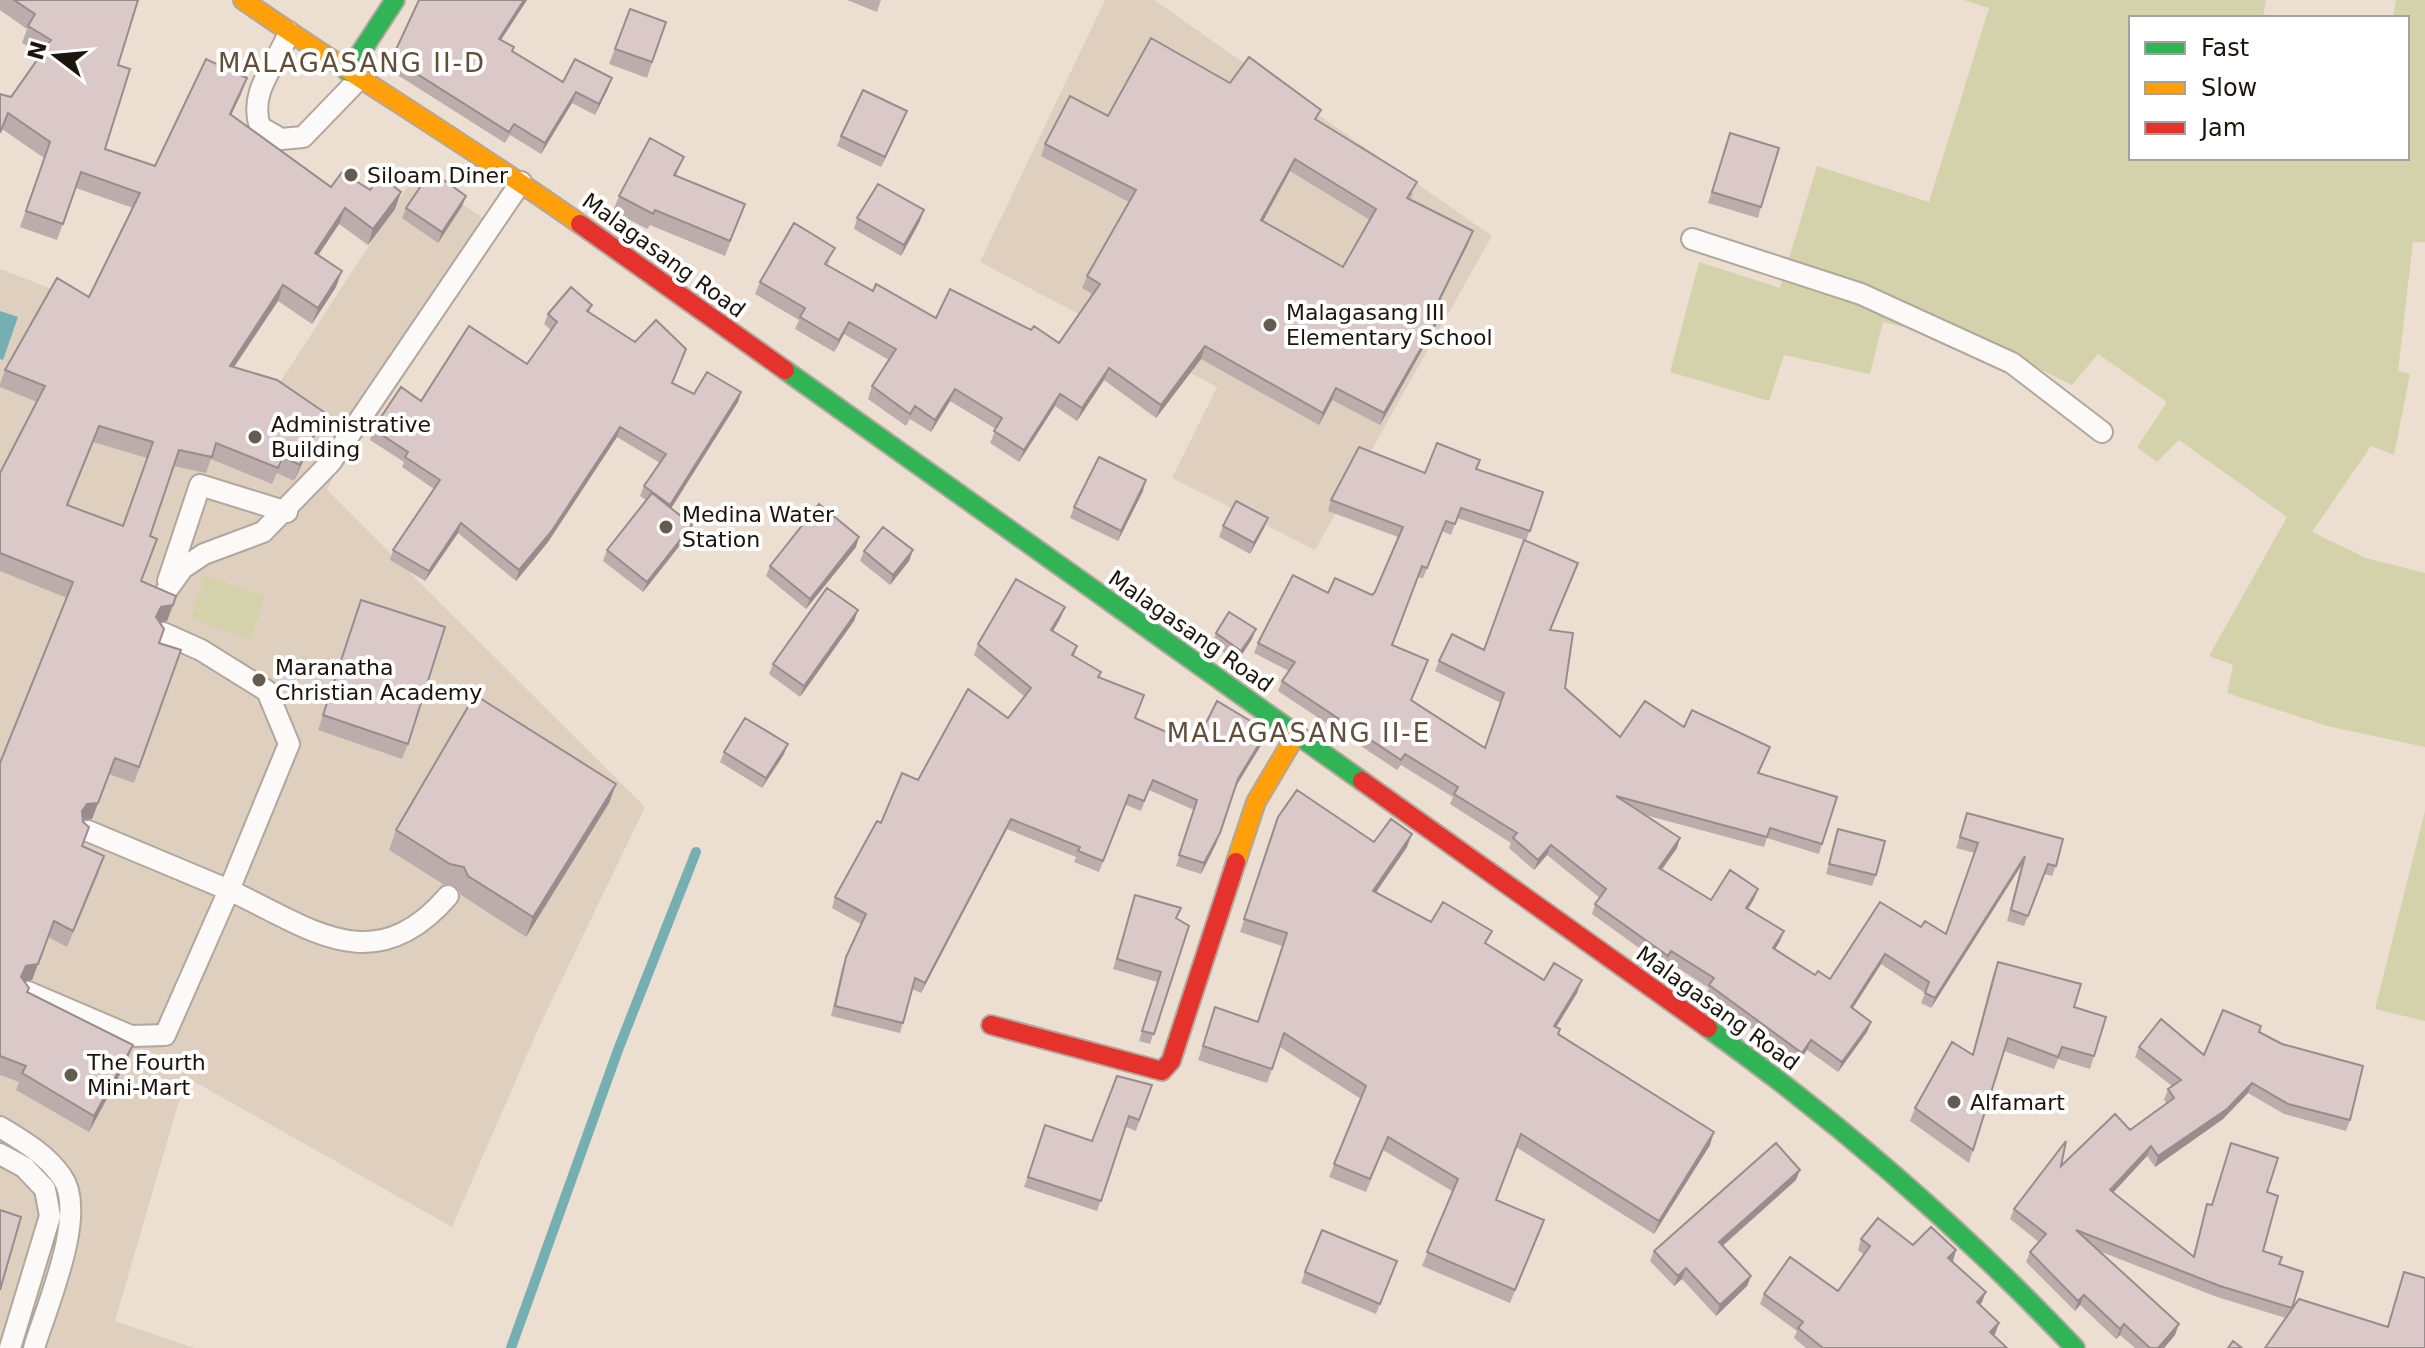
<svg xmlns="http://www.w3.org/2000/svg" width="2425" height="1348" viewBox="0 0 2425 1348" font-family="'DejaVu Sans',sans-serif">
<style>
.education{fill:#decfbf}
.green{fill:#d3d2aa}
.water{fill:#76afb2}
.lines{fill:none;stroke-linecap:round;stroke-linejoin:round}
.stream{stroke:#76afb2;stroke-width:10}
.lane-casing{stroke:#b1a79c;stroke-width:24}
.fast-casing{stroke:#b1a79c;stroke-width:22}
.slow-casing{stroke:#b1a79c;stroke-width:22}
.jam-casing{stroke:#b1a79c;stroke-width:22}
.lane{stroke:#fcfaf8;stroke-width:20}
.fast{stroke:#30b455;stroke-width:18}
.slow{stroke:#ff9f0a;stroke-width:18}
.jam{stroke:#e5322d;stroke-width:18}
.wall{fill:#bcacac;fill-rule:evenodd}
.shaded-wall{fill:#998c8c}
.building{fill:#dbc8c8;stroke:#998c8c;stroke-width:2;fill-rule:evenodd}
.poi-dot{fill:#655c50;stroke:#fff;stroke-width:3}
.labels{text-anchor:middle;stroke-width:8;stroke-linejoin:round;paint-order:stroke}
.poi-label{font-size:22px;fill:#1d150b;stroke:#fff;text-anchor:start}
.street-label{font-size:22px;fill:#1d150b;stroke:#fff}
.quarter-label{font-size:26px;letter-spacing:2px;fill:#634e38;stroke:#fff}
</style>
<rect width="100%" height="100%" fill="#ecdfd1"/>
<path class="education" d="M1105,0H1154L1492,236L1315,550L1172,478L1217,387L980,262Z
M417,172L498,229L365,437L355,433L327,490L645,807L540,1025L452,1227L186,1077L115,1321L194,1348H0V269L111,312L271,396Z"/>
<path class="green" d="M1964,0H2266L2263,18H2131V158H2407V18H2393L2396,0H2425V242H2413L2398,371L2410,374L2394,455L2371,446L2312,532L2366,558L2425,573V747L2327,726L2227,693L2233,665L2209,656L2287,517L2179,440L2157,462L2137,447L2167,402L2098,354L2072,385L1999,349L1883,322L1870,374L1784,355L1769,401L1670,372L1699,262L1780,288L1817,166L1929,202L1989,8Z
M204,575L265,596L251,639L191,618Z
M2425,811V1021L2375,1009Z"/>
<path class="water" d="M0,311L18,317L3,360L0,359Z"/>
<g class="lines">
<path class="stream" d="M511,1348L618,1050L696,852"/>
<g class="lane-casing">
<path id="lane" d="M289,32C277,65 248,90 260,127L281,139L303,137L358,80
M1692,239L1861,294L2012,363L2102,432
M168,581L200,485L287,512
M162,597L183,568L204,554L263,532L331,462L521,182
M163,633L201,650L267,691L289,744L229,890C310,928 374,982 448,896
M28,992L131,1036L165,1035L229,890L88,831
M0,1127C22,1140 47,1155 62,1177C88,1213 46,1308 34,1348
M0,1154L24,1167L45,1189L50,1216L10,1348"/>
</g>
<g class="fast-casing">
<path id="fast" d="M348,72L395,0
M785,370L1362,781
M1708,1028C1840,1123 1963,1230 2075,1348"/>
</g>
<g class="slow-casing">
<path id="slow" d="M243,0C354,77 470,146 580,224
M1236,862L1256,802L1297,733"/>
</g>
<g class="jam-casing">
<path id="jam" d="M580,224L785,370
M1362,781L1708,1028
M991,1025L1162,1071L1171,1061L1236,862"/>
</g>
<use href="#lane" class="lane"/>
<use href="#fast" class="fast"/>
<use href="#slow" class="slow"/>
<use href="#jam" class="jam"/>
</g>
<path class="wall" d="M0,0H138L118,65L105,149L155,166L241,94L231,115L331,187L401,192L395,209L368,245L339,224L318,255L336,287L312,324L278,301L234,367L324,412L318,429L294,481L277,473L272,484L211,459L206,473L173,466L150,536L141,581L176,596L167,621L159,622V643L181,650L134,783L109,774L92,819L83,820L82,846L99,872L67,947L48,937L32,980L24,981L27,992L133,1045L127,1061L89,1132L16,1090L19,1082L0,1075V763L67,598L0,571V473L37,402L0,387V384L5,370L89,297L133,208L76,188L57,240L20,227L44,158L2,129L11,97L41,54L22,43L27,29L0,10ZM93,442L147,458L123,526L68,505Z
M419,0H527L501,40L514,47L512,51L563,82L612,78L595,115L572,103L541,154L510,135L505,143L388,69Z
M847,0H881L877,12Z
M630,9L666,22L647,78L609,64Z
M1230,83L1317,121L1413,194L1410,199L1468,244L1438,305L1439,320L1380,425L1332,400L1319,425L1201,359L1156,418L1104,380L1077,421L1055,406L1019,462L990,443L996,429L950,401L931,432L910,419L906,426L868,399L872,386L889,360L844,334L834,352L795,329L799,320L755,294L760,282L830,260L827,265L873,291L936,318L1031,330L1059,343L1092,294L1082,288L1087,276L1129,202L1041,156L1045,144L1108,116ZM1290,171L1370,220L1343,267L1263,221Z
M907,111L881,167L837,146L841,136Z
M1727,143L1761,207L1758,218L1708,203Z
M684,157L676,176L739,220L725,256L650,225L647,229L613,211L619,196Z
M466,196L462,206L438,243L402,218L406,208Z
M857,218L920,221L901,256L854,229Z
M592,305L589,313L672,383L694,394L741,392L738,402L671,508L688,535L643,592L603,561L607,550L646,500L640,496L644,486L660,463L617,437L548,542L516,581L458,533L425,581L390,560L393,550L434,489L402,467L404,462L370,440L373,429L421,401L527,364L551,330L544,324L548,314Z
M1476,469L1543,492L1526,541L1565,688L1620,737L1684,727L1770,747L1759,773L1822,844L1819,854L1767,838L1764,847L1645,815L1677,848L1662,870L1711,900L1758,889L1754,899L1748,909L1784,931L1780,941L1775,949L1815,975L1830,979L1921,927L1946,934L1975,853L1956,848L1967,813L2056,866L2052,876L2044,874L2024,926L2007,921L2021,866L1931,1008L1921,1003L1925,993L1881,964L1853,1008L1871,1022L1867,1032L1838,1072L1807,1050L1798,1063L1706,996L1709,988L1667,961L1664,966L1592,914L1595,904L1600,898L1547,855L1534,870L1509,848L1511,843L1450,804L1453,797L1401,765L1397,770L1278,691L1282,681L1289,671L1254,653L1258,643L1328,593L1372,595L1375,592L1398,537L1328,511L1331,500L1425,473ZM1457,518L1524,540L1484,650L1439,661L1435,671L1501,703L1485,748L1411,701L1428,660L1392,645L1418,577L1423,578L1442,531L1451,535Z
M1143,491L1118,541L1070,518L1074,507Z
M1268,518L1264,528L1250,554L1219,537L1223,526Z
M856,547L806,609L766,576L770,566Z
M913,550L909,561L890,585L860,561L864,551Z
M858,610L854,621L800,697L769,674L773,664Z
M356,616L408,744L402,759L318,730Z
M1061,617L1053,631L1077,646L1074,656L1101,672L1099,678L1135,718L1195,745L1267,731L1263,742L1235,788L1216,844L1201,874L1176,866L1194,810L1149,790L1141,811L1126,805L1099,872L1074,862L1076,857L1007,829L921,993L912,989L900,1033L831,1016L842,968L861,924L832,908L835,897L881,823L918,780L1008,718L1025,697L974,655L978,644Z
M1256,629L1252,639L1237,662L1212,644L1216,633Z
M724,752L784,754L762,788L720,762Z
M616,784L609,803L526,937L461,895L457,887L443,884L389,850L396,830Z
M1278,817L1374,842L1407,847L1376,892L1431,922L1487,944L1544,980L1577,993L1556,1027L1558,1034L1710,1145L1654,1234L1516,1147L1496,1200L1539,1233L1510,1303L1422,1266L1452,1191L1383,1150L1366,1192L1329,1177L1361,1099L1280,1047L1267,1083L1198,1060L1215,1007L1257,1021L1282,946L1240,932Z
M1838,829L1876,875L1872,886L1826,874Z
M1135,895L1189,926L1150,1044L1139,1041L1157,982L1113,969Z
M1998,962L2074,1007L2094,1056L2090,1069L2058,1059L2054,1069L2004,1051L1969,1163L1910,1121L1915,1108L1972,1055L1993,975Z
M2259,1032L2350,1120L2346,1131L2284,1114L2248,1093L2223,1119L2155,1167L2147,1156L2113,1193L2193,1256L2204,1215L2207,1204L2212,1205L2227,1154L2267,1192L2263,1251L2279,1264L2303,1272L2291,1310L2387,1327L2404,1272L2425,1348L2286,1318L2217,1297L2099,1251L2175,1335L2164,1348H2135L2120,1335L2116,1339L2080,1305L2075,1311L2026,1262L2030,1252L2039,1242L2010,1219L2014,1209L2061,1166L2130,1130L2167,1103L2164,1100L2168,1089L2172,1086L2135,1057L2139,1047L2204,1055Z
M1152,1085L1136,1131L1126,1127L1097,1211L1024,1187L1045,1125L1092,1141Z
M1796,1180L1723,1246L1751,1276L1747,1286L1716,1316L1682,1279L1674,1286L1650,1261L1654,1251Z
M1861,1239L1956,1250L1951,1262L1982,1302L1980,1305L1999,1323L1994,1335L2007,1348H1806L1794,1338L1797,1331L1760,1304L1764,1294L1838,1291L1864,1255L1858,1250Z
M1397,1261L1376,1314L1301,1283L1305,1272Z"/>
<path class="shaded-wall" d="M524,0H527L495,49L499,39Z
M247,78L241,94L224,130L230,114Z
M612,78L608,89L595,115L599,104Z
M576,92L572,103L541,154L545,143Z
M907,111L903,121L881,167L885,157Z
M1295,159L1290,171L1257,232L1261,220Z
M401,192L395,209L368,245L373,229Z
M466,196L462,206L438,243L442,232Z
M345,208L339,224L309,269L315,253Z
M924,210L920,221L901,256L904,245Z
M1473,231L1468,244L1432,316L1437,304Z
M342,271L336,287L312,324L318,308Z
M283,285L278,301L224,382L230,366Z
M1444,308L1439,320L1380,425L1384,413Z
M849,322L844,334L834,352L839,340Z
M1205,346L1201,359L1156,418L1161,405Z
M1109,368L1104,380L1077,421L1082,408Z
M1336,388L1332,400L1319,425L1323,413Z
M955,389L950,401L931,432L935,420Z
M741,392L738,402L667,515L670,505Z
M1060,394L1055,406L1019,462L1024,450Z
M324,412L318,429L294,481L300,465Z
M620,427L617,437L548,542L516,581L519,570Z
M1146,480L1143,491L1118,541L1121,531Z
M1268,518L1264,528L1250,554L1254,543Z
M461,523L458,533L425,581L429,571Z
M692,525L688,535L643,592L647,582Z
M859,537L856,547L806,609L810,599Z
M913,550L909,561L890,585L893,575Z
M173,605L167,621L155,623L150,634L161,607Z
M1065,607L1061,617L1048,640L1051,630Z
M858,610L854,621L800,697L804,686Z
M1256,629L1252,639L1237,662L1241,651Z
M1267,731L1263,742L1234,789L1238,779Z
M788,744L784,754L762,788L766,778Z
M115,758L92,819L81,820L82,811Z
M616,784L609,803L526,937L533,917Z
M1011,819L1007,829L921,993L925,983Z
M1220,833L1216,844L1201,874L1204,863Z
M1412,834L1407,847L1368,904L1373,891Z
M1680,838L1677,848L1655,878L1659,868Z
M1551,845L1547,855L1534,870L1538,860Z
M2025,856L2021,866L1931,1008L1935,998Z
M1758,889L1754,899L1742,919L1746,908Z
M54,921L32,980L20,982L15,993L26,966Z
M1784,931L1780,941L1769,959L1773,948Z
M1885,954L1881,964L1847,1017L1851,1007Z
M1582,980L1577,993L1549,1039L1554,1026Z
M1871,1022L1867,1032L1838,1072L1842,1062Z
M1811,1040L1807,1050L1798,1063L1802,1053Z
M133,1045L127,1061L89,1132L94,1116Z
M2252,1083L2248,1093L2223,1119L2155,1167L2158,1156Z
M1714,1132L1710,1145L1654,1234L1659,1221Z
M2151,1146L2147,1156L2106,1200L2110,1190Z
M1800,1170L1796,1180L1715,1252L1719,1242Z
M1956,1250L1953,1261L1944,1269L1948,1258Z
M1686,1268L1682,1279L1674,1286L1678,1276Z
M1751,1276L1747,1286L1716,1316L1720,1305Z
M1986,1292L1982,1302L1973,1313L1977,1302Z
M2084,1295L2080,1305L2075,1311L2078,1301Z
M1999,1323L1995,1334L1986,1342L1990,1332Z
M2124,1324L2120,1335L2116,1339L2120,1329Z
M2179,1324L2175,1335L2164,1348H2158Z"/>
<path class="building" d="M14,0H138L118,65L130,69L105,149L155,166L206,59L247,78L230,114L331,187L342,172L370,190L380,176L401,192L373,229L345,208L315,253L342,271L318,308L283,285L230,366L277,380L324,412L300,465L283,457L278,468L216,443L212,457L179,450L150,536L157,539L141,581L176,596L173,605L161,607L156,617L164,629L159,643L181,650L139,767L115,758L98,803L87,804L82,811L83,822L89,827L82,846L104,856L73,931L54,921L38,964L26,966L21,977L29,988L27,992L133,1045L94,1116L22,1073L26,1066L0,1056V763L73,582L0,553V473L45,386L5,370L57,278L89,297L140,193L81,172L63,224L26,211L50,142L8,113L0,133V94L11,97L51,40L28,26L35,14ZM99,426L153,442L123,526L67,505Z
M419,0H524L499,39L514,47L512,51L563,82L575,59L612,78L599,104L576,92L545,143L514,124L509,132L392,58Z
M630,9L666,22L652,62L615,49Z
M1151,38L1230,83L1249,57L1321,110L1315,119L1417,182L1407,198L1473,231L1437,304L1444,308L1384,413L1336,388L1323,413L1205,346L1161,405L1109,368L1082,408L1060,394L1024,450L994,431L1002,418L955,389L935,420L915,406L910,414L872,386L896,349L849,322L839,340L800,317L805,308L760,282L794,223L835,248L825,264L873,291L876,284L936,318L950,289L1031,330L1034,326L1059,343L1100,284L1087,276L1136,190L1045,144L1070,96L1108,116ZM1295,159L1376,209L1343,267L1261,220Z
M863,90L907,111L885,157L841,136Z
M1730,133L1779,148L1761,207L1712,192Z
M650,138L684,157L674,175L745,204L730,241L655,210L653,214L619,196Z
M431,171L466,196L442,232L406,208Z
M878,184L924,210L904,245L857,218Z
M571,287L592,305L587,311L635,342L656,320L686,349L672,383L694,394L707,372L741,392L670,505L644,486L666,454L620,427L551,532L519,570L461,523L429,571L393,550L440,480L405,457L408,452L373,429L401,387L421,401L469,326L527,364L557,322L548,314Z
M1437,443L1480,460L1476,469L1543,492L1530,531L1461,508L1455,524L1446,521L1427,568L1422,566L1392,645L1428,660L1411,700L1485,748L1504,693L1439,661L1452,634L1484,650L1524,540L1578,563L1550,630L1573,633L1565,688L1620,737L1645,701L1684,727L1692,710L1770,747L1758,773L1837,797L1822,844L1770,828L1767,837L1616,796L1680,838L1659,868L1711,900L1730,870L1758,889L1746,908L1784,931L1773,948L1815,975L1818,971L1830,979L1880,902L1921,927L1925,921L1946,934L1978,843L1960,837L1967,813L2063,839L2056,866L2048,864L2028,916L2011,910L2025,856L1935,998L1925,993L1929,982L1885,954L1851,1007L1871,1022L1842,1062L1811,1040L1802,1053L1709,985L1714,978L1671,951L1668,956L1595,904L1606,889L1551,845L1538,860L1513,838L1517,833L1454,794L1458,787L1405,754L1401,760L1282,681L1295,662L1258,643L1293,575L1328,593L1335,578L1372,595L1375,592L1403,527L1331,500L1359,447L1425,473Z
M1099,457L1146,480L1121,531L1074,507Z
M652,493L692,525L647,582L607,550Z
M1236,501L1268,518L1254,543L1223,526Z
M819,504L859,537L810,599L770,566Z
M883,527L913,550L893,575L864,551Z
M1016,579L1065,607L1051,630L1077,646L1072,655L1101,672L1098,677L1144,695L1135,718L1195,745L1217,701L1267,731L1238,779L1220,833L1204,863L1179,855L1197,800L1153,780L1144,801L1129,795L1103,861L1078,851L1080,847L1011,819L925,983L915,978L903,1023L835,1006L846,957L866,914L835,897L877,821L881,823L902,773L918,780L968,689L1008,718L1031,688L978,644Z
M827,588L858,610L804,686L773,664Z
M361,600L445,627L408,744L323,715Z
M1229,612L1256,629L1241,651L1216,633Z
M475,695L616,784L533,917L468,876L464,867L450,864L396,830Z
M745,718L788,744L766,778L724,752Z
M1297,790L1374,842L1391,819L1412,834L1373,891L1431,922L1443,902L1492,931L1485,943L1544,980L1554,963L1582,980L1554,1026L1560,1029L1558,1034L1714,1132L1659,1221L1521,1134L1496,1200L1544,1220L1515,1290L1427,1252L1458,1179L1388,1137L1370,1179L1334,1164L1366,1086L1284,1033L1272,1069L1203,1046L1215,1007L1258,1022L1287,933L1244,919L1278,817Z
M1838,829L1885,841L1876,875L1829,864Z
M1135,895L1181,908L1176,918L1189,926L1154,1034L1142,1031L1161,972L1117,959Z
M1998,962L2081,984L2074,1007L2106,1017L2094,1056L2062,1047L2058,1057L2008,1038L1973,1150L1915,1108L1952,1042L1973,1055Z
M2223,1010L2261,1026L2259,1032L2282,1044L2363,1066L2350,1120L2288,1104L2252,1083L2227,1109L2158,1156L2151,1146L2110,1190L2194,1257L2207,1204L2212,1205L2231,1143L2278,1158L2267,1192L2278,1196L2263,1251L2282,1257L2279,1264L2303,1272L2292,1308L2220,1286L2076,1230L2179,1324L2158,1348H2150L2124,1324L2120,1329L2084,1295L2078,1301L2030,1252L2046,1234L2014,1209L2066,1141L2061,1166L2115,1114L2130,1130L2174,1098L2168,1089L2181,1080L2139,1047L2161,1019L2204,1055Z
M1117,1076L1152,1085L1139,1120L1129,1116L1101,1201L1028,1177L1045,1125L1092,1141Z
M1776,1143L1800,1170L1719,1242L1751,1276L1720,1305L1686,1268L1678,1276L1654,1251Z
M0,1210L21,1217L0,1290Z
M1878,1218L1913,1245L1931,1227L1956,1250L1948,1258L1986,1292L1977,1302L1999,1323L1990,1332L2007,1348H1823L1798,1328L1803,1322L1764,1294L1790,1257L1838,1291L1870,1246L1861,1239Z
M1322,1230L1397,1261L1380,1304L1305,1272Z
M2404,1272L2425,1278V1348H2265L2299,1299L2388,1327Z
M2233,1341L2242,1348H2228Z"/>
<g class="poi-dot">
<circle cx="351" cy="175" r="8"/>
<circle cx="1270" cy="325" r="8"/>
<circle cx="255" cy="437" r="8"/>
<circle cx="666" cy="527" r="8"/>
<circle cx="259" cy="680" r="8"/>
<circle cx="71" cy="1075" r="8"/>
<circle cx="1954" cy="1102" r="8"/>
</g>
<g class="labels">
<g class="poi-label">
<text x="367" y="183">Siloam Diner</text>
<text x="1286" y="320">Malagasang III<tspan x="1286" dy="25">Elementary School</tspan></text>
<text x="271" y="432">Administrative<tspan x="271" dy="25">Building</tspan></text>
<text x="682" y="522">Medina Water<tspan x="682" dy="25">Station</tspan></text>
<text x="275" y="675">Maranatha<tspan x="275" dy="25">Christian Academy</tspan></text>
<text x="87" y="1070">The Fourth<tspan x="87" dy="25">Mini-Mart</tspan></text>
<text x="1970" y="1110">Alfamart</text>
</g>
<g class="street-label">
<text transform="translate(664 255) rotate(36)" y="8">Malagasang Road</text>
<text transform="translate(1191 631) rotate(35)" y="8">Malagasang Road</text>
<text transform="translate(1718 1008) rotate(36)" y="8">Malagasang Road</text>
</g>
<g class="quarter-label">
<text x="352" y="72">MALAGASANG II-D</text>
<text x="1299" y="742">MALAGASANG II-E</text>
</g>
</g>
<rect x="2129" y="16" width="280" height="144" fill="#ffffff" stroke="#a5a19d" stroke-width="2"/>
<rect x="2145" y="42" width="40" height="12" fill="#30b455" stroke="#a5a19d" stroke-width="2"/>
<text x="2201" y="56" font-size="24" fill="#1d150b">Fast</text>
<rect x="2145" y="82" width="40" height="12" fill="#ff9f0a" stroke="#a5a19d" stroke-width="2"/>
<text x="2201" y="96" font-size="24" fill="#1d150b">Slow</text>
<rect x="2145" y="122" width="40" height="12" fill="#e5322d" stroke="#a5a19d" stroke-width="2"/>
<text x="2201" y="136" font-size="24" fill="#1d150b">Jam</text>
<g transform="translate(56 56) rotate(286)" stroke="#ffffff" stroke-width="6" paint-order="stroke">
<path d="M0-6L14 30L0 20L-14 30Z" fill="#1d150b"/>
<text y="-12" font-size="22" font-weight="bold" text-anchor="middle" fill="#1d150b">N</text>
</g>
</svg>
